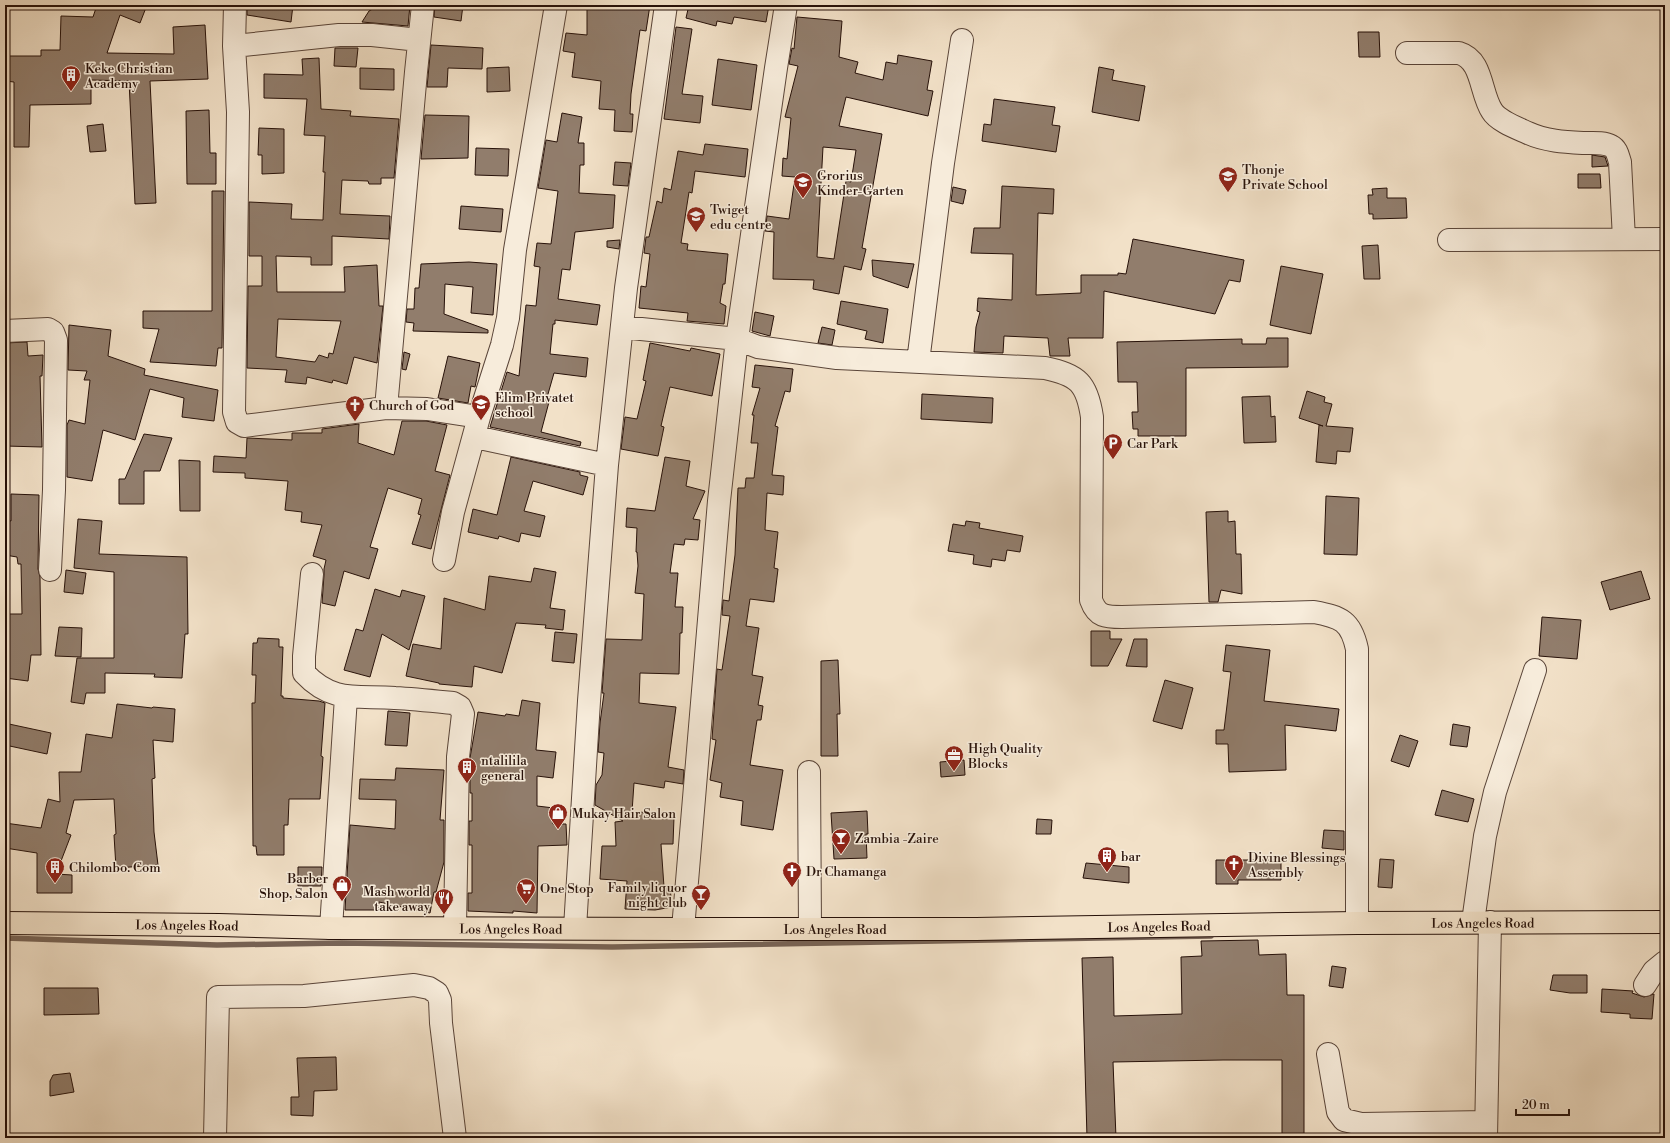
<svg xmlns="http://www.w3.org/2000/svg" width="1670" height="1143" viewBox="0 0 1670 1143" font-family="'Libre Bodoni',serif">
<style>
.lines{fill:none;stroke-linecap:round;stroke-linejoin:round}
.stream{stroke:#776355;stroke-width:5.5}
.building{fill:#917d6c;stroke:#271109;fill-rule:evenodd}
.minor-casing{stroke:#5a4539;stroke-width:24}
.major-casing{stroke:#271109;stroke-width:24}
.minor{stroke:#f7ecdb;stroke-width:22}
.major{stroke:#f2e1c8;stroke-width:22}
.labels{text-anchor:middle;stroke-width:3;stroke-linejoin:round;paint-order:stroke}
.poi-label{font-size:13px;fill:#271109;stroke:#f7ecdb;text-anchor:start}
.street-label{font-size:13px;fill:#271109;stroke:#f7ecdb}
</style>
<rect width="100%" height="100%" fill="#f2e1c8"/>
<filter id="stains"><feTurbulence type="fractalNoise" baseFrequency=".005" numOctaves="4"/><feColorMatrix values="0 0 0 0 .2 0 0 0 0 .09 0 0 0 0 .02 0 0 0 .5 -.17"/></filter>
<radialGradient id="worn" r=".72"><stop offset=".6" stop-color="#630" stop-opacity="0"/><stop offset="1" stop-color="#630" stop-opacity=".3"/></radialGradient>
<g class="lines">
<path class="stream" d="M5,938L217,945L341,943L612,947L1211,936"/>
</g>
<path class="building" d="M97,5H147L140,23L120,15L107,53L174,54L173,27L205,25L208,79L150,81L156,203L135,204L129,81L91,80V104L30,105L29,147H14V82L5,81V56H41V50H60L61,16L93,17Z
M247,5H293L291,22L247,15Z
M380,5H410L408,26L362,22L369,11Z
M435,5H463L461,21L434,17Z
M587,5H650L646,31L640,30L631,94L630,114H633L632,132L614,131L615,110L599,109L601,81L572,77L575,53L563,51L566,33L587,35Z
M689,5H769L766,22L734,17L732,24L717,21L716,26L686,18Z
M797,17L842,21L839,57L858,62L855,73L883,80L886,62L897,64L898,55L932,61L927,90L933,91L928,116L846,97L839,126L882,134L862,248L866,249L861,270L844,266L839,294L813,289L814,280L773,279L774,232L765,231L767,216L789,219L795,177L782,176L783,158L787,159L791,118L785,117L798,66L789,64L792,48L794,49ZM823,147L856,150L851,182L846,181L834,259L817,257Z
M676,27L692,29L682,94L703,96L700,123L664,119Z
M1358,32H1379L1380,57H1359Z
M431,45L483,48L482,69L448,68L447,87H427Z
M335,48H358L356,67L334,66Z
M319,58L321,109L351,111L350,116L399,119L394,178H381V184H369L368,181L342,180L340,214L390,216L389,239L332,236V265H311V257L276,256L277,292H345L344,267L377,265L379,306H383L377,363L354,357L347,384L333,380L332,383L307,377L306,384L285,382L287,370L247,368L248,286H262V256H249V202L292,204L291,219L323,220L325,172H323L325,136L304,135L307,99L264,98V74L303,75L302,59ZM278,319L341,321L333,354L329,353L328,358L319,355L315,362L276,357Z
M718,59L757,65L751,110L712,105Z
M509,67L510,91L487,92V68Z
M1099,67L1114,70L1112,80L1145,86L1139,121L1092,112Z
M360,68L394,69V90L360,89Z
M994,99L1055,107L1052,125L1060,126L1056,152L982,141L984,124L991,125Z
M209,110L210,153H216V184H187L186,111Z
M562,113L582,117L578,143H584V165H580L579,193L615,195L613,228L575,232L570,270L562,269L558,299L600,305L597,325L555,320V324H553L550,354L588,358L586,377L554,373L546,401L549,402L541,432L581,442L580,446L490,427L507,372L519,376L526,305L536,306L540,267L534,266L537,243L551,244L558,191L538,188L546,140L557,142Z
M425,115L469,116L468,158L421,159Z
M103,124L106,151L90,152L87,126Z
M259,128L284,129V173L262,174V155H258Z
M705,144L748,149L745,177L695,171L692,193L689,192L681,243L688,244L687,250L728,254L725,284H723L720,303L726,306L724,324L687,321L688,313L639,308L641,286L646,287L650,254L644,253L646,237H649L657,201L662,203L664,188L671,190L678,151L703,155Z
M476,148L509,149L508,176L475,175Z
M1592,155L1605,157L1608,166L1592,167Z
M615,162L631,163L628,186L613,185Z
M1578,174H1600L1601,188H1578Z
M1002,186L1054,189L1053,214L1038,213L1036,295L1081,293V275H1118V273L1126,274L1133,239L1244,260L1240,282L1229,280L1215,314L1104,291L1103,338H1068L1070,356H1050L1048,338L1004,336L1003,353L974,352L976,327L980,312L977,311L978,298L1012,300L1013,254L971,253L974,228H1000Z
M953,187L966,190L963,204L951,201Z
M1387,188V198H1406L1407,218L1373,219V214H1369L1368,195H1373L1372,189Z
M212,191H224L222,348H218L216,366L150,362L159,329L143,328V311H212Z
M461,206L503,209L501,232L459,229Z
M620,240L619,249L607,247V241Z
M1378,245L1380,279H1364L1362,246Z
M872,260L914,264L908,288L873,276Z
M469,262L497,264L493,315L471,313L473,287L445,284L444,314L488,330V333L413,331L414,323L406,322L407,309H414L415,288H419L421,264Z
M1281,266L1323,274L1311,334L1270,325Z
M841,301L888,309L883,343L865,339L867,331L837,324Z
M755,312L774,316L770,336L752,331Z
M69,325L111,330L108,356L145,369L144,375L218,390L214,421L182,417L184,398L150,389L135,440L103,430L92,481L67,477V425L69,420L85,424L90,380H84L87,371L68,370Z
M822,327L835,330L832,345L818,343Z
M1267,338H1288V367L1186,368V436H1138V429H1133L1132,412H1138L1137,382H1118L1117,342L1242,339V344H1266Z
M27,342L28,356L43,355L42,376H40L42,447L5,446V343Z
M650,343L690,351L691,348L720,354L712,396L670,387L661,426L664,427L658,456L621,449L625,417L637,419L646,381L643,380Z
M404,352L410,354L406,370L402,369Z
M448,356L480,363L475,387L471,386L468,403L438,398Z
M755,365L793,369L790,392L785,391L775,426L778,427L772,475L784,476L783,495L767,493L765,530L778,532L774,568L778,569L774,602L750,599L746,626L759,628L752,675L763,677L758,705L763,706L761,720H757L750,765L783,770L773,830L741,825L743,801L720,797L722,783L710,780L716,740L712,739L717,669L722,670L730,616L722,615L723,600L729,601L735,555L738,488H745L746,478H754L758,443H751L754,415H752L760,388L752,387Z
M1307,391L1325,397L1324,402L1332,404L1326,426L1353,428L1350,452L1337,451L1336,464L1316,462L1319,425L1323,426L1299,418Z
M922,394L993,398L992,423L921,419Z
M1270,396L1271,417L1275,416L1276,442L1244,443L1242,397Z
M402,421H426L447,425L435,471L450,475L431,549L412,544L421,515L418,514L422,499L388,488L370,547L378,549L369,579L344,571L335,606L322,603L324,575V569L326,560L313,556L322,525L301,522L302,512L285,510L288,481L245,478V473L213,472L214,456L246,458L247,438L292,440V433H322V429L359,424L358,443L394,455Z
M144,434L172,438L160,471H144V504H119V479H125Z
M511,457L580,472V475L588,477L583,495L533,481L524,511L545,516L540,537L521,533L519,542L499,536L498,539L468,532L473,509L497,515Z
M665,457L690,461L686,486L705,491L693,519L700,520L698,540L685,539L684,545L674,544L670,573H678L675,607H683L682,633H680L679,674L640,673L639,703L676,707L668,767L684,770L683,784L665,781L664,788L634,783L632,812L670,813V817H674L673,844H661L664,887H670L672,907L655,910L625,909L627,881L600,879L602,846H616L615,822L623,821L595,805L596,785L602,775L604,753L598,752L600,723L604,693H602L606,639L642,640L644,594L635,593L638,566L637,552H636L637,528L626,527L627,508L655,511Z
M179,460L200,461V511H180Z
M11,494L39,495L38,569L40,577L41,655H31L28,681L5,678V614H22L21,564H18L17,557L5,555V520L11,521Z
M1326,496L1359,498L1357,555L1324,554Z
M1228,511V522L1235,521L1236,554H1241L1242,594L1221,590L1218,602H1209L1206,512Z
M78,519L102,521L99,554L187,557L188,634H185L182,678L154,677L155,674L105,673V693H86L84,704L71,702L77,658H114V572L74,568Z
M966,521L980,523L979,528L1023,536L1020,552L1007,550L1005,561L992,559L991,567L973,564L974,555L948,551L953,524L965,526Z
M534,568L556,572L550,608L565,610L563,630L545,628L546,625L516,623L502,673L474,666L472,687L439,684V683L406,676L413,644L441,649L444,598L485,610L489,576L531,582Z
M66,570L86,573L83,594L64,592Z
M1641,571L1650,599L1610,610L1601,582Z
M375,589L400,597L402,590L425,596L409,650L382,634L370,677L344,670L356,629L363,631Z
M1542,617L1581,620L1577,659L1539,656Z
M59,627L82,628L81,657L55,656Z
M1091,631H1110V639H1122L1108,666H1091Z
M555,632L577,634L574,663L552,661Z
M258,638L279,639V647H283L281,696H283V698L319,701L325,703L321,756L323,757L320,799H289L288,825H284V855H257L256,846H253L252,703H255L256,675H252L253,643H257Z
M1134,639H1147V667L1126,666Z
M1226,645L1270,650L1264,701L1339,709L1336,731L1285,725L1286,770L1229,772L1228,744H1216V730H1224L1231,672L1223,671Z
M838,660L840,714H837L838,756H821V661Z
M1165,680L1193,688L1182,729L1153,721Z
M522,700L540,703L536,750L556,752L553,778L537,776V806L554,808L553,824H566L567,845L538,846L537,913L513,911V913L468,911V893H472V845H469V821H472V793H470V758L478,712L505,716L506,714L519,716Z
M117,704L152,708L153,707L175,709L173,742L153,740L155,778L152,779L154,832L158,865L116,868L114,835L116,834L114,799L74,800L66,833L71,835L56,874L72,875V893H37V853L5,848V823L41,828L48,799L60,802L59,772H81L86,734L112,738Z
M388,711L410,713L407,746L385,745Z
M9,724L51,733L47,754L5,745Z
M1453,724L1470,727L1467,747L1450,745Z
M1400,735L1418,741L1409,767L1391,761Z
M964,760L965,775L941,777L940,762Z
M396,768L444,770L440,820H444V862L436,892H434L430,913L379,902V910H345L350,825L395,829L396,800L359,799L360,779L395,780Z
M1442,790L1474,799L1468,822L1435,815Z
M867,811L868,834H866L867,858L834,859L831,813Z
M1037,819L1052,820L1051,834H1036Z
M1324,830L1344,831V850L1322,848Z
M1380,859L1394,860L1392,888L1378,887Z
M1216,860H1281V880H1238V884H1216Z
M1086,863L1129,867V883L1083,878Z
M298,867H322L321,886H298Z
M1258,940L1259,955L1286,954L1287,995H1304V1137H1282V1060H1223L1113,1062L1116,1138H1087L1082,958L1113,957L1114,1016L1182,1014L1181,957L1202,956L1201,941Z
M1332,966L1346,968L1343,988L1329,986Z
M1553,975H1587V993H1570L1550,990Z
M44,988H98L99,1014L44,1015Z
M1602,989L1633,991L1632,993L1644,997L1654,994L1652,1019L1630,1018V1014L1601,1012Z
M336,1057L337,1090L314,1091L313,1116L291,1115V1097H299L297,1058Z
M70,1073L74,1092L50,1096V1081L53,1075Z"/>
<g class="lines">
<g class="minor-casing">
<path id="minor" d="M235,5L234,46L238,112L234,412L237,422L244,426L386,408L427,409L479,417
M234,46L339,35H372L419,40
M1407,53H1459C1483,60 1480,93 1492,111C1498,121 1517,128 1528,133C1545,141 1566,142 1584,143C1593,143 1604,142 1611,146C1617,149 1618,156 1620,162L1624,239
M1449,240L1665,239
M622,327L737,339L758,347L837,358L1045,368C1078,375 1087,383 1092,417L1091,600C1097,617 1106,617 1122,617L1314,612C1341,617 1351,621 1357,649V923
M5,331L48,329L53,332L56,340L54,490L50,570
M918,362L943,163L962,40
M386,408L416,72L423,5
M475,437L607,465
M444,560L453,512L479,417L502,345L508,318L515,250L556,5
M312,574L304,656V673C333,704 358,695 395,698C414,699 433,701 453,703L460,707L463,714L458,757L455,927
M809,772L810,929
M1473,922L1485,836L1495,792L1535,670
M331,928L346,697
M575,928L589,701L607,465L626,288L666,5
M683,929L719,501L737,339L776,68L786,5
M1645,985L1654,971L1665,962
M1328,1054L1338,1112L1344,1120L1361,1124L1486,1122
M215,1138L218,997L304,996L414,985L429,988L437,993L440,1000L441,1023L455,1138
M1486,1138L1490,922"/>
</g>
<g class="major-casing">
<g id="major">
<path id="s1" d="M5,923L219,925L331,928L683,929H976L1357,923L1665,922"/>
</g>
</g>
<use href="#minor" class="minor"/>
<use href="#major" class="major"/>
</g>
<defs>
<g id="building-pin" transform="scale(1)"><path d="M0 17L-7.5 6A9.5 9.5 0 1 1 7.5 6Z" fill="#8f2418" stroke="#f7ecdb"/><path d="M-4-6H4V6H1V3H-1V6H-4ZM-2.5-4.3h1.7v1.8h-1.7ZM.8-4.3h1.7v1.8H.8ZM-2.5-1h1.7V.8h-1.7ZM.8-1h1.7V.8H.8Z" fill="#fff"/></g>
<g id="school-pin" transform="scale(1)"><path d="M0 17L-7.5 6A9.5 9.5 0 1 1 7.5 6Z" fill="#8f2418" stroke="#f7ecdb"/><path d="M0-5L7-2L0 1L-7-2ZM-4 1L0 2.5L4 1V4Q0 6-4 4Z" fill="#fff"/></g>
<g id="church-pin" transform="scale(1)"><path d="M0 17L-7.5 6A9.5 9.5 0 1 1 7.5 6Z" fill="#8f2418" stroke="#f7ecdb"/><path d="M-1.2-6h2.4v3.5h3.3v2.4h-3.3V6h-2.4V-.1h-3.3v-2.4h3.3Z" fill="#fff"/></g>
<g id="parking-pin" transform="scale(1)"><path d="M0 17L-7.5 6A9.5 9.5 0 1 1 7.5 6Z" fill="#8f2418" stroke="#f7ecdb"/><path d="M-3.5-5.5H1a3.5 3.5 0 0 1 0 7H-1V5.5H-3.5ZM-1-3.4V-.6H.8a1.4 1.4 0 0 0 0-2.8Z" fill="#fff"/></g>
<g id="office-pin" transform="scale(1)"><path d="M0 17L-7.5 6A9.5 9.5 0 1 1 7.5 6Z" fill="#8f2418" stroke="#f7ecdb"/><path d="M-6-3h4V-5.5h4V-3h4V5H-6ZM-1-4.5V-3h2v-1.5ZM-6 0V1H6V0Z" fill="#fff"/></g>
<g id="shop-pin" transform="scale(1)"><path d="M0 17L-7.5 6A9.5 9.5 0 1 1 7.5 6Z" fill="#8f2418" stroke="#f7ecdb"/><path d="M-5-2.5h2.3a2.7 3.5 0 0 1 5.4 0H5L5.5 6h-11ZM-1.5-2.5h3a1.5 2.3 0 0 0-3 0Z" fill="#fff"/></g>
<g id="bar-pin" transform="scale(1)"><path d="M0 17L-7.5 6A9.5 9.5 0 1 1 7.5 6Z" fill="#8f2418" stroke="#f7ecdb"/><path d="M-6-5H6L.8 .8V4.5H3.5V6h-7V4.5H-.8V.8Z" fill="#fff"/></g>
<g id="supermarket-pin" transform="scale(1)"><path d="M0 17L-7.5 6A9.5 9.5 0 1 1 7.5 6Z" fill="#8f2418" stroke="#f7ecdb"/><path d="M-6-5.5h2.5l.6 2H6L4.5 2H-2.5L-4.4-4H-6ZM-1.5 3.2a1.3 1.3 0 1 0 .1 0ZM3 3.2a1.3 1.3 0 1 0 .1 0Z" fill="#fff"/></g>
<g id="restaurant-pin" transform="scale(1)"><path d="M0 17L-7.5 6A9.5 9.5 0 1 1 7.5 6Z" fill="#8f2418" stroke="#f7ecdb"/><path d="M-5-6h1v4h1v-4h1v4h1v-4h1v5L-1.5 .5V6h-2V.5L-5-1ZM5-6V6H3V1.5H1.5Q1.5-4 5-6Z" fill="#fff"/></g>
</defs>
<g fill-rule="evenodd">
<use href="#building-pin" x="71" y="75"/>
<use href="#school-pin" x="1228" y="176"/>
<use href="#school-pin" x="803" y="182"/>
<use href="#school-pin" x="696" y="216"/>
<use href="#school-pin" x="481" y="404"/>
<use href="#church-pin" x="355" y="405"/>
<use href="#parking-pin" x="1113" y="443"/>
<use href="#office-pin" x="954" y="755"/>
<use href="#building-pin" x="467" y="767"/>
<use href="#shop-pin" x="558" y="813"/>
<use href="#bar-pin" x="841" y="838"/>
<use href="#building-pin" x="1107" y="856"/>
<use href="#church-pin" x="1234" y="864"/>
<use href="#building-pin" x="55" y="867"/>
<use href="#church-pin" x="792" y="871"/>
<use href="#shop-pin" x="342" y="885"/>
<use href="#supermarket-pin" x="526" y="888"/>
<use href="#bar-pin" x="701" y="894"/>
<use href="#restaurant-pin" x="444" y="898"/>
</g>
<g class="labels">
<g class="poi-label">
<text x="85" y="73">Keke Christian<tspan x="85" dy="15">Academy</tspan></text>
<text x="1242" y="174">Thonje<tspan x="1242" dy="15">Private School</tspan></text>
<text x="817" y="180">Grorius<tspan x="817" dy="15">Kinder-Garten</tspan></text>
<text x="710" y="214">Twiget<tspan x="710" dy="15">edu centre</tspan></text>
<text x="495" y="402">Elim Privatet<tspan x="495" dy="15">school</tspan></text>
<text x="369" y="410">Church of God</text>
<text x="1127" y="448">Car Park</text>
<text x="968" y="753">High Quality<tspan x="968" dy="15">Blocks</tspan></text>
<text x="481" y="765">ntalilila<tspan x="481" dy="15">general</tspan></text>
<text x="572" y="818">Mukay Hair Salon</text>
<text x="855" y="843">Zambia -Zaire</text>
<text x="1121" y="861">bar</text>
<text x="1248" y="862">Divine Blessings<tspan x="1248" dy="15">Assembly</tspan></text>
<text x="69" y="872">Chilombo. Com</text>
<text x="806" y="876">Dr Chamanga</text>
<text x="328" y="883" text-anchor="end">Barber<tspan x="328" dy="15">Shop, Salon</tspan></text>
<text x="687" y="892" text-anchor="end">Family liquor<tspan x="687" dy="15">night club</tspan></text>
<text x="540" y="893">One Stop</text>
<text x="430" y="896" text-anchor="end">Mash world<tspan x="430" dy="15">take away</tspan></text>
</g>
<g class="street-label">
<text dy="5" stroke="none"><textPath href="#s1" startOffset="1478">Los Angeles Road</textPath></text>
<text dy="5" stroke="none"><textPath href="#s1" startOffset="182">Los Angeles Road</textPath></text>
<text dy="5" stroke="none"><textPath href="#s1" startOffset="1154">Los Angeles Road</textPath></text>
<text dy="5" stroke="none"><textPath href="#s1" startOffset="506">Los Angeles Road</textPath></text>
<text dy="5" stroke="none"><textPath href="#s1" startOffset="830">Los Angeles Road</textPath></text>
</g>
</g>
<rect width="1670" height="1143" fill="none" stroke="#f2e1c8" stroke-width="20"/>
<rect x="6" y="6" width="1658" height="1131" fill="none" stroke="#271109" stroke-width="2"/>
<rect x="10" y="10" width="1650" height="1123" fill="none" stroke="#271109"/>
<path d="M1516 1109v6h53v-6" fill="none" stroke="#271109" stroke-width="2"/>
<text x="1522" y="1109" font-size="12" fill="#271109" stroke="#f7ecdb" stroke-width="3" paint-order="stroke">20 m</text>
<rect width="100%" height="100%" filter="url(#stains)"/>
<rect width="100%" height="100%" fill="url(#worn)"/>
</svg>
